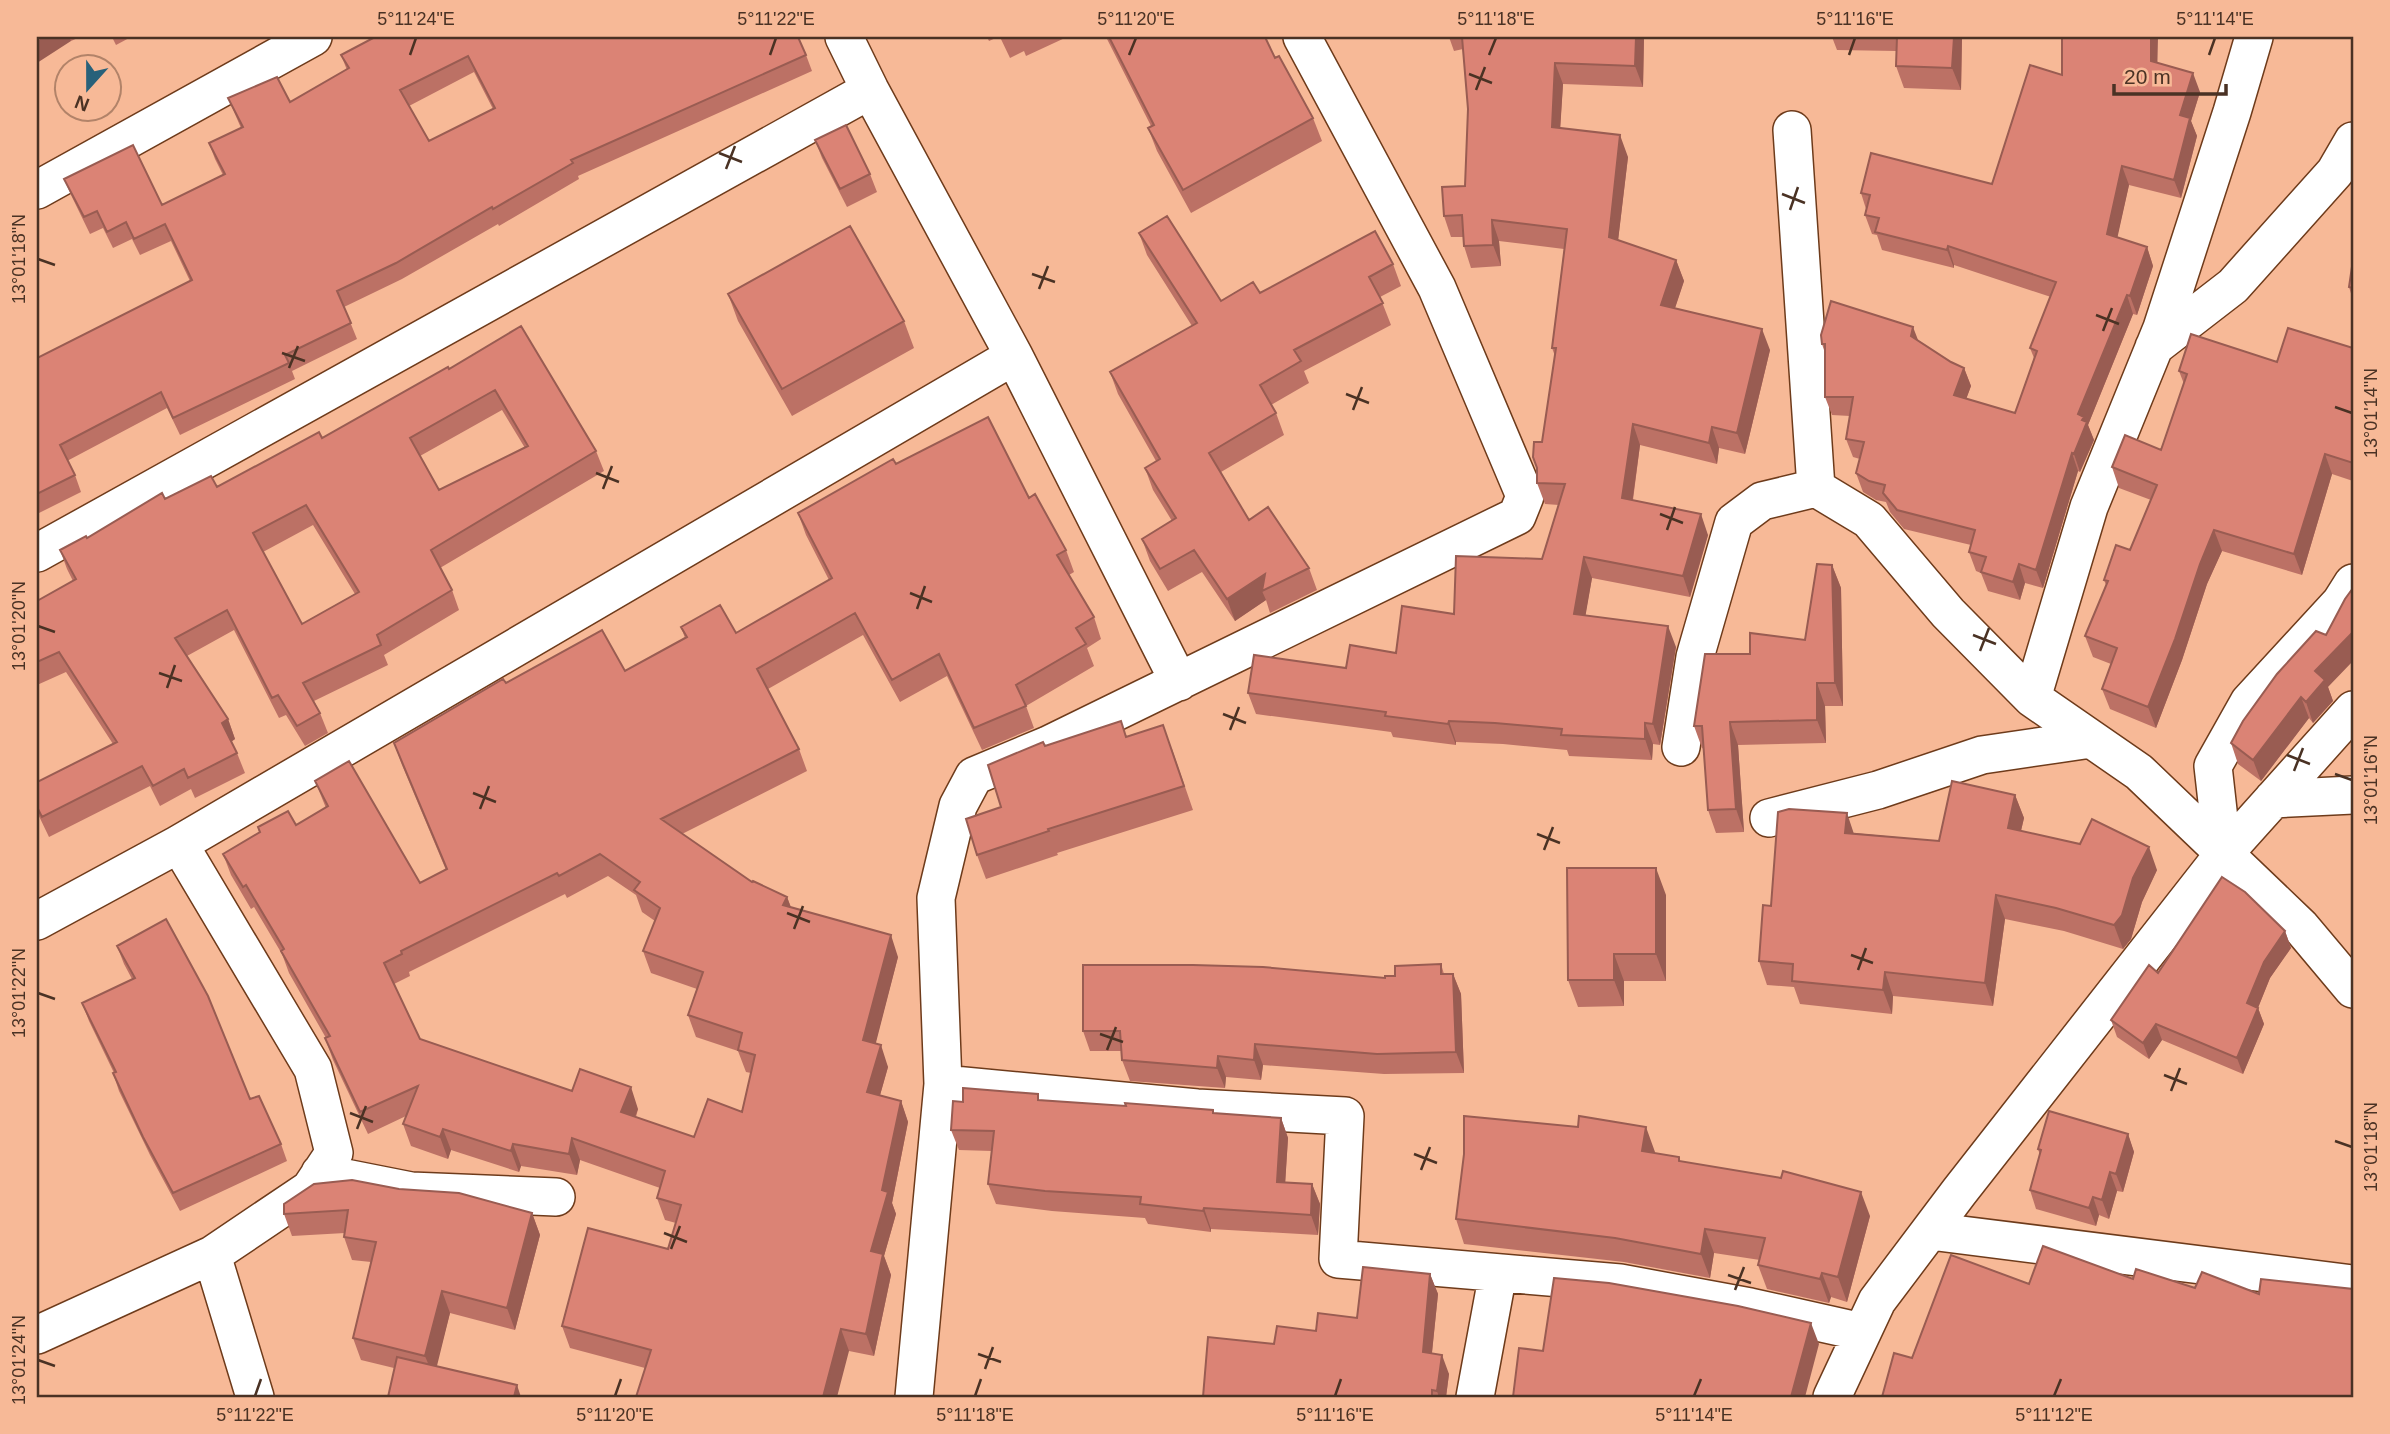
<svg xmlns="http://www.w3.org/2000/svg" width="2390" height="1434" viewBox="0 0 2390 1434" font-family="Helvetica,sans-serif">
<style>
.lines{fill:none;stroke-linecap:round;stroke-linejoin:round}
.minor-casing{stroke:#6e3b1b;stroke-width:40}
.minor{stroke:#fff;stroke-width:37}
.wall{fill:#bc7165;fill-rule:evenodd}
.shaded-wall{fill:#995c52}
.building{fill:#db8375;stroke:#995c52;stroke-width:2;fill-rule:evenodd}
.ticks{fill:none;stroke:#4a3224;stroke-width:2.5}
.neatline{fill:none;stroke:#4a3224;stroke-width:2.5}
.ticks-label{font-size:18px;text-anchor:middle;fill:#4a3224}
</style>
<rect width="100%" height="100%" fill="#f7b997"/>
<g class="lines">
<g class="minor-casing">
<path id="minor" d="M844,37L870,90L1014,356L1179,682
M1792,130L1816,488L1869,520L1948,613L2032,698L2139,772L2300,926L2353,989
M37,190L313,37
M2154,347L2233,286L2335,172L2353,141
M37,553L870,90
M2032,698L2089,507L2162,328L2232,112L2254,37
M1681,747L1695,657L1734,522L1762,501L1816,488
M2273,799L2353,795
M1769,818L1878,790L1982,755L2091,739
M2223,855L2213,766L2249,702L2341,602L2353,583
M37,921L179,844L1014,356
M943,1084L1197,1108L1345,1116L1338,1259L1620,1283L1750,1307L1862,1332
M320,1173L411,1191L556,1197
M1930,1231L2353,1284
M212,1255L255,1397
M37,1335L212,1255L310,1189L334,1153L313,1069L179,844
M914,1397L943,1084L936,898L958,806L974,776L1048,745L1517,516L1525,496L1437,288L1302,37
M1475,1397L1498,1273
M1832,1397L1877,1301L1959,1192L2223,855L2353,710"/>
</g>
<use href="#minor" class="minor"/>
</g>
<path class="wall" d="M37,37H80L71,41Z
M112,37H131L116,45Z
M987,37H998L989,41Z
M1000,37H1067L1026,56L1024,51L1010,58Z
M1106,37H1265L1275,58L1313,118L1322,141L1191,213L1157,151L1148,128L1151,126Z
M1449,37H1644L1643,87L1563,84L1560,128L1628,157L1618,240L1676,260L1684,281L1675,308L1770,350L1745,454L1719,448L1717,464L1640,445L1633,500L1708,535L1690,597L1592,578L1585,616L1676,647L1660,745L1653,744L1652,760L1569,756L1567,750L1503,744L1456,742V745L1393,737L1391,732L1256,714L1248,693L1346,668L1396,653L1454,614L1542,559L1559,505L1545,504L1537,483L1555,356L1552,348L1564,249L1499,241L1501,266L1471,268L1464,246L1463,237H1451L1444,216L1465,186L1468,109L1463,49L1454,51Z
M1832,37H1962L1961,90L1904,88L1896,66L1897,51L1837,50Z
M341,55H806L812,71L578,176L579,179L499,226L498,224L402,279L344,307L357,339L292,371L295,379L180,435L167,408L67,461L75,475L81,492L37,514V358L190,281L171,241L140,255L132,239L113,248L103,228L90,234L71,195L64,179L162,205L223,175L215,159L209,143L241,128L228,98L290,102L347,70ZM474,72L493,109L429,141L409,106Z
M2158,63L2200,92L2191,121L2197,136L2181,198L2129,185L2117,237L2147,247L2153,266L2137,315L2133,314L2088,425L2094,440L2080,472L2078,471L2043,588L2025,583L2020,600L1988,591L1981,573L1976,571L1969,552L1971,545L1904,529L1890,512L1886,502L1876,500L1863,492L1856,473L1860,459L1853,457L1846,439L1850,416L1832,415L1825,397V353L1822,344L1919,341L1951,362L1964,368L1971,386L1966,399L2015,413L2034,358L2030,348L2051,297L1954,265V268L1882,250L1877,235L1872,234L1865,215L1866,209L1861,193L1992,184L2062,75Z
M815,140L870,174L877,192L847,207L822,158Z
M1139,233L1221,301L1393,264L1401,286L1380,297L1391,325L1304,371L1309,383L1271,405L1276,413L1284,435L1221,472L1249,520L1309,568L1317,590L1270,613L1266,600L1235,621L1202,572L1168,591L1150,561L1142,539L1172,521L1153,490L1145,468L1156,461L1118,394L1110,372L1192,326L1147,255Z
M2353,260V300L2349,287Z
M728,294L904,321L914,348L792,416L738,321Z
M521,326L596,451L604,471L440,568L452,590L459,610L384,655L388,665L314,701L320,713L328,733L305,746L286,715L279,718L234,630L187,656L228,719L235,739L231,742L237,753L245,773L195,798L191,789L160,806L150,786L49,837L37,812V782L113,744L66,672L37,685V601L73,581L67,569L60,550L87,538L165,499L217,487L322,438L449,369ZM502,410L525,448L439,490L420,456ZM313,525L355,594L302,624L263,552Z
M2353,348V481L2332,474L2302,575L2222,551L2207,584L2182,660L2156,728L2110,709L2102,689L2111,664L2093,657L2085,636L2106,585L2104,580L2130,550L2151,500L2119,488L2112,467L2161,450L2184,384L2179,371L2277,362Z
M896,464L1029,498L1066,550L1074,572L1069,575L1094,617L1101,639L1087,648L1094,666L1026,706L1034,728L982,750L947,676L900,702L863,635L768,689L799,749L807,771L682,834L752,882L787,897L791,907L898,957L875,1044L888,1067L880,1095L901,1101L908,1122L892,1203L896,1214L884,1256L891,1275L874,1356L849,1351L645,1368L570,1348L562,1326L668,1249L676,1223L665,1220L657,1198L660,1188L580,1160L577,1175L521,1166L519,1172L451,1150L448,1159L411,1146L403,1124L406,1116L368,1134L333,1060L325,1038H326L289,973L282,954L254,907L251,909L231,875L223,854L259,833L258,827L296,825L326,808L315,781L420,883L446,870L402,765L394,743L506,683L625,671L685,638L681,627L736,633L829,580L806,535L798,513ZM608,876L636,895L642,912L655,921L643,951L651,973L697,989L688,1015L696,1037L738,1051L746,1072L751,1073L742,1112L694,1137L636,1117L638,1109L572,1091L420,1039L394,984L410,976L409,972L565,894L567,898Z
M1832,565L1841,588L1843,706H1825L1826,743L1738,745L1744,832L1716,833L1708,810L1704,749L1702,748L1694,726L1750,654L1805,640Z
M2326,635L2328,687L2333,701L2313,723L2309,718L2261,781L2238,764L2231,743Z
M1126,736L1172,749L1193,810L1057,853L1058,855L986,879L977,855L1001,807Z
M2015,795L2024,818L2021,831L2157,870L2142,902L2131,939L2123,949L2064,931L2005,919L1993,1006L1893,996L1892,1014L1800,1004L1794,987L1767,985L1759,961L1771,906L1854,833L1939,841Z
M1666,895V981H1624V1006L1578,1007L1568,980Z
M2285,931L2291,948L2270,978L2258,1008L2264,1024L2243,1074L2162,1040L2149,1059L2117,1037L2111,1020L2158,973Z
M117,946L250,1099L281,1144L287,1161L180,1211L150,1155L119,1091L113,1073H114L89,1021L82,1003L132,979L124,964Z
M1441,964L1444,974H1453L1461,994L1464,1073L1384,1074L1263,1065L1261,1080L1226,1077L1225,1088L1130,1081L1122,1060V1051H1090L1083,1031L1385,978Z
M963,1102L1214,1113L1281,1118L1288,1138L1285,1183L1312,1184L1320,1204L1318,1235L1211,1229V1232L1148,1224L1145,1218L1052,1211L996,1204L988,1184L992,1151L959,1150L951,1130Z
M2128,1134L2134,1152L2123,1192L2117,1191L2109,1219L2099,1215L2096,1226L2036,1209L2030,1190L2040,1155L2038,1149Z
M1655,1152V1153L1681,1161L1870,1216L1847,1302L1831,1297L1829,1303L1767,1289L1758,1265L1760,1260L1714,1253L1710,1278L1624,1262L1464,1244L1456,1219Z
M399,1189L532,1213L540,1235L515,1330L450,1313L436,1366L394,1368L361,1360L353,1338L371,1262L352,1260L344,1237L345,1233L292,1236L284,1214Z
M1430,1274L1438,1294L1432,1353L1449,1374L1446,1397H1203L1316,1331L1357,1318Z"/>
<path class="shaded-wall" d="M43,37H69L71,41L37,63V41Z
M1636,37H1644L1643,87L1635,66Z
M1954,37H1962L1961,90L1952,68Z
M2151,37H2158L2157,80L2151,61Z
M1555,63L1563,84L1559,148L1552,127Z
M2193,73L2200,92L2191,121L2197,136L2181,198L2174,180L2180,115Z
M1620,135L1628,157L1616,258L1609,237Z
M2122,166L2129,185L2114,253L2107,234Z
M1492,220L1499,241L1501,266L1493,245Z
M1948,246L1954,265V268L1947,250Z
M2147,247L2153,266L2137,315L2130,296Z
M1676,260L1684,281L1669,326L1661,305Z
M2127,295L2133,314L2088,425L2094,440L2080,472L2074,454L2078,414Z
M1913,327L1920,345L1911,336Z
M1762,329L1770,350L1745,454L1737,433Z
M1964,368L1971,386L1961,413L1954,395Z
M1633,424L1640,445L1630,519L1622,498Z
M1712,427L1719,448L1717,464L1709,443Z
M2072,453L2078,471L2043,588L2036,570Z
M2325,454L2332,474L2302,575L2294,554Z
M1701,514L1708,535L1690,597L1683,576Z
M2214,530L2222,551L2207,584L2182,660L2156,728L2148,707L2200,564Z
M1584,557L1592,578L1582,636L1574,614Z
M2019,564L2025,583L2020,600L2013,582Z
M1832,565L1841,588L1843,706L1835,683Z
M1265,574L1262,591L1266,600L1235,621L1227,599Z
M1668,626L1676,647L1660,745L1653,724Z
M2353,632V661L2328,687L2333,701L2313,723L2306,702L2315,671Z
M1817,683L1825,706L1826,743L1817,720Z
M2301,697L2309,718L2261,781L2253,760Z
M228,719L235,739L229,743L222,723Z
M1449,721L1456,742V745L1448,724Z
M1730,722L1738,745L1744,832L1736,809Z
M1645,723L1653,744L1652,760L1645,739Z
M2015,795L2024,818L2016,851L2008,828Z
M1847,813L1855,837L1845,833Z
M2149,847L2157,870L2142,902L2131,939L2123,949L2114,925L2133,878Z
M1656,868L1666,895V981L1656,954Z
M1996,895L2005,919L1993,1006L1985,983Z
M787,897L795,919L783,905Z
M2285,931L2291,948L2270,978L2253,1020L2247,1003L2264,962Z
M891,935L898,957L871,1062L863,1040Z
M1614,954L1624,981V1006L1614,980Z
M1885,972L1893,996L1892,1014L1883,990Z
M1453,974L1461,994L1464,1073L1456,1052Z
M2258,1008L2264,1024L2243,1074L2237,1058Z
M2156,1024L2162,1040L2149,1059L2143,1043Z
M1255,1044L1263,1065L1261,1080L1254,1060Z
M881,1045L888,1067L875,1113L867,1092Z
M1218,1056L1226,1077L1225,1088L1217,1068Z
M631,1087L638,1109L629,1133L621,1112Z
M901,1101L908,1122L892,1203L896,1214L884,1256L891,1275L874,1356L866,1334L871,1251L882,1190Z
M1281,1118L1288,1138L1284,1202L1277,1182Z
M1646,1127L1655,1152L1651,1176L1642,1151Z
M443,1129L451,1150L448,1159L440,1137Z
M2128,1134L2134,1152L2123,1192L2116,1174Z
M572,1138L580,1160L577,1175L569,1154Z
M513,1144L521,1166L519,1172L511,1151Z
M2110,1172L2117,1191L2109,1219L2102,1200Z
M1312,1184L1320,1204L1318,1235L1311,1215Z
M1861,1192L1870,1216L1847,1302L1838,1277Z
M2093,1197L2099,1215L2096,1226L2089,1208Z
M1204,1208L1211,1229V1232L1203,1211Z
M532,1213L540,1235L515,1330L507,1308Z
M1705,1229L1714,1253L1710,1278L1701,1254Z
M1822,1273L1831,1297L1829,1303L1820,1279Z
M1430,1274L1438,1294L1430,1371L1423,1352Z
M442,1291L450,1313L434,1378L425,1356Z
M1811,1323L1819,1344L1805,1397H1791Z
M841,1329L849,1351L837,1397H823Z
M1442,1355L1449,1374L1446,1397H1439L1437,1391Z
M517,1385L521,1397H514Z"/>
<path class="building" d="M375,37H798L806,55L571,160L573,163L493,209L492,207L396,263L337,291L351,323L285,355L289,363L173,418L161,392L60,445L75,475L37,494V358L192,280L165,224L134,239L126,222L107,232L97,211L84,217L64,179L133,145L162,205L225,174L209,143L243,127L228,98L277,77L290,102L349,68L341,55ZM468,56L495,108L429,141L400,90Z
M1109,37H1265L1275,58L1279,56L1313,118L1183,190L1148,128L1154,125Z
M1462,37H1636L1635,66L1555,63L1552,127L1620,135L1609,237L1676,260L1661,305L1762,329L1737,433L1712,427L1709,443L1633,424L1622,498L1701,514L1683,576L1584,557L1574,614L1668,626L1653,724L1645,723V739L1561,735L1562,729L1495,723L1449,721L1448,724L1385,716L1386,712L1248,693L1254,655L1346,668L1350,645L1396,653L1402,606L1454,614L1456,556L1542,559L1565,484L1537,483V468L1533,457L1534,442H1542L1556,348H1552L1567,229L1492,220L1493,245L1464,246L1462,215L1444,216L1442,187L1465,186L1468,109Z
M1897,37H1954L1952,68L1896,66Z
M2062,37H2151V61L2193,73L2180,115L2190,118L2174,180L2122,166L2107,234L2147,247L2130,296L2127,295L2078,414L2084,417L2082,420L2087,422L2074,454L2072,453L2036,570L2019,564L2013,582L1981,572L1986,557L1969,552L1975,530L1897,510L1883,493L1885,485L1869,481L1856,473L1864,442L1846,439L1853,397H1825V344H1822L1821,335L1831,301L1913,327L1911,336L1951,362L1964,368L1954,395L2015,413L2037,351L2030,348L2056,282L1948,246L1947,250L1875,232L1879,218L1865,215L1870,195L1861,193L1871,153L1992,184L2030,65L2062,75Z
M846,125L870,174L840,189L815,140Z
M1167,216L1221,301L1253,282L1260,293L1375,231L1393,264L1369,277L1383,303L1294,350L1301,361L1260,385L1276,413L1209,453L1249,520L1268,507L1309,568L1262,591L1265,574L1227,599L1194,550L1160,569L1142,539L1176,518L1145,468L1160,459L1110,372L1197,323L1139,233Z
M850,226L904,321L782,389L728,294Z
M2353,260V288L2349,287Z
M521,326L596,451L431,550L452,590L377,635L381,645L303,683L320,713L297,726L278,695L272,698L227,610L175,638L228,719L222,723L237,753L188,778L184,769L153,786L142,766L42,817L37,807V782L117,742L59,652L37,662V601L76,579L60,550L86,536L87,538L162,493L165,499L211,476L217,487L319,432L322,438L448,367L449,369ZM495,390L528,446L439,490L410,438ZM306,505L359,592L302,624L253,533Z
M2288,328L2353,348V463L2325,454L2294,554L2214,530L2200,564L2175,639L2148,707L2102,689L2117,648L2085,636L2108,581L2104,580L2116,545L2130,550L2157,485L2112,467L2125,435L2161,450L2187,374L2179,371L2191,334L2277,362Z
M988,417L1029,498L1035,494L1066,550L1057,555L1094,617L1076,628L1086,644L1016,685L1026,706L974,728L939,654L892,680L855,613L757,669L799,749L661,819L752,882L753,881L787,897L783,905L891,935L863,1040L881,1045L867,1092L901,1101L882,1190L888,1192L871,1251L883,1254L866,1334L841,1329L823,1397H636L651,1350L562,1326L588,1228L668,1249L681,1205L657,1198L665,1171L572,1138L569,1154L513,1144L511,1151L443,1129L440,1137L403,1124L418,1086L360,1112L325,1038L330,1036L281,951L284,949L246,885L243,887L223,854L260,832L258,827L288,811L296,825L328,806L315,781L349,761L420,883L447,869L394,743L503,679L506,683L602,630L625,671L687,637L681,627L720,605L736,633L832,578L798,513L893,459L896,464ZM600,854L640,882L634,890L660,908L643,951L703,972L688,1015L742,1033L738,1050L755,1055L742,1112L708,1099L694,1137L621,1112L631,1087L580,1069L572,1091L420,1039L384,963L402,954L401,951L557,873L559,876Z
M1817,564L1832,565L1835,683H1817V720L1730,722L1736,809L1708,810L1702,726H1694L1705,654H1750V633L1805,640Z
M2353,588V632L2315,671L2325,680L2306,702L2301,697L2253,760L2231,743L2243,721L2277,674L2316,631L2326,635L2345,599Z
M1121,721L1126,737L1163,725L1184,786L1048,829L1049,831L977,855L966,819L1001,807L988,765L1043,742L1045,746Z
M1952,781L2015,795L2008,828L2080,844L2092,819L2149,847L2133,878L2122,915L2114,925L2056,908L1996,895L1985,983L1885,972L1883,990L1792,981L1793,964L1759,961L1763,905L1771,906L1778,812L1789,809L1847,813L1845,833L1939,841Z
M1567,868H1656V954H1614V980H1568Z
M2222,877L2245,892L2285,931L2264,962L2247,1003L2258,1008L2237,1058L2156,1024L2143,1043L2111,1020L2149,965L2158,973Z
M166,919L208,996L250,1099L259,1096L281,1144L173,1193L143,1137L113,1073L116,1072L82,1003L135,978L117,946Z
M1441,964V974H1453L1456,1052L1377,1054L1255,1044L1254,1060L1218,1056L1217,1068L1122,1060L1120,1031H1083V965H1193L1263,967L1385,978V976H1395V966Z
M963,1088L1038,1094V1100L1126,1106L1125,1103L1213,1110V1113L1281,1118L1277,1182L1312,1184L1311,1215L1204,1208L1203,1211L1140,1204L1141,1197L1045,1191L988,1184L994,1131L951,1130L953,1101L963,1102Z
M2049,1111L2128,1134L2116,1174L2110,1172L2102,1200L2093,1197L2089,1208L2030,1190L2041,1150L2038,1149Z
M1464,1116L1578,1127L1579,1116L1646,1127L1642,1151L1679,1157V1161L1781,1178L1783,1171L1861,1192L1838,1277L1822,1273L1820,1279L1758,1265L1765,1238L1705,1229L1701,1254L1615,1238L1456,1219L1464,1154Z
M352,1180L399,1189L459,1193L532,1213L507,1308L442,1291L425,1356L353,1338L376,1242L344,1237L348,1210L284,1214V1204L314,1184Z
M2043,1246L2133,1279L2136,1269L2195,1288L2202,1272L2259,1294L2261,1279L2353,1289V1397H1882L1894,1353L1912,1358L1951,1255L2029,1284Z
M1363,1267L1430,1274L1423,1352L1442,1355L1437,1391L1432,1390V1397H1203L1208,1337L1274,1344L1277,1326L1316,1331L1318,1313L1357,1318Z
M1554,1278L1609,1283L1738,1306L1811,1323L1791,1397H1513L1519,1348L1543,1351Z
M397,1357L517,1385L514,1397H388Z"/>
<path class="ticks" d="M410,55L416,38M770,55L776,38M1129,55L1136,38M1489,55L1496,38M1849,55L1855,38M2209,55L2215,38M1469,74L1492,83M1476,90L1485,67M719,153L742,162M726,169L735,146M1782,194L1805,203M1790,210L1798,187M38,259L55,265M1032,274L1055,282M1039,289L1048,266M2096,315L2119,324M2103,331L2112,308M282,353L305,361M289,368L298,346M1346,394L1369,403M2335,407L2352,413M1353,410L1362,387M596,473L619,482M603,489L612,466M1660,514L1683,523M1667,530L1675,507M910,593L932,602M917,609L925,586M38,626L55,632M1973,635L1996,644M1980,651L1989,628M159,673L182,681M167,688L175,665M1223,714L1246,723M1230,730L1239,707M2287,755L2310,764M2294,771L2303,748M2335,774L2352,780M473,793L496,802M480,809L489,786M1537,834L1560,843M1544,850L1553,827M787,913L810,922M794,929L803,906M1851,955L1873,963M1858,970L1866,948M38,993L55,999M1100,1034L1123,1042M1107,1050L1116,1027M2164,1075L2187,1084M2171,1091L2180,1068M350,1113L373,1122M357,1129L366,1106M2335,1141L2352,1147M1414,1154L1437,1163M1421,1170L1430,1147M664,1233L687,1242M671,1249L680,1226M1728,1275L1751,1283M1735,1290L1744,1267M978,1354L1001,1362M38,1360L55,1366M985,1369L993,1347M255,1396L261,1379M615,1396L621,1379M975,1396L981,1379M1335,1396L1341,1379M1694,1396L1701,1379M2054,1396L2061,1379"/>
<rect width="2390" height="1434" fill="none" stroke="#f7b997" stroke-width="77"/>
<g transform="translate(88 88) rotate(201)"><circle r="33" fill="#f7b997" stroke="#b28369" stroke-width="2"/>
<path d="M0-5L12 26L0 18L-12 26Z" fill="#28617a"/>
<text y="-10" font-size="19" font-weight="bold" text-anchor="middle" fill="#4a3224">N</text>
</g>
<path d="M2114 84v10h112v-10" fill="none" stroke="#4a3224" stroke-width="3.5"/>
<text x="2124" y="84" font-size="21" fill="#4a3224" stroke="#f7b997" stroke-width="5" paint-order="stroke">20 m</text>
<rect x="38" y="38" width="2314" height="1358" class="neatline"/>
<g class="ticks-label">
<text x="416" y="25">5°11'24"E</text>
<text x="776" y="25">5°11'22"E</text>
<text x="1136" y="25">5°11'20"E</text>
<text x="1496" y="25">5°11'18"E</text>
<text x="1855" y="25">5°11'16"E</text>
<text x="2215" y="25">5°11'14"E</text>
<text transform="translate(19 259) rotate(-90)" y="6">13°01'18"N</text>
<text transform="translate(2371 413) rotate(-90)" y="6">13°01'14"N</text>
<text transform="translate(19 626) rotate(-90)" y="6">13°01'20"N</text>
<text transform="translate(2371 780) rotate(-90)" y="6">13°01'16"N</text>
<text transform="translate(19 993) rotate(-90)" y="6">13°01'22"N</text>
<text transform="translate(2371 1147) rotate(-90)" y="6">13°01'18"N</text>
<text transform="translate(19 1360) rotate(-90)" y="6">13°01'24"N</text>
<text x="255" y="1421">5°11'22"E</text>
<text x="615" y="1421">5°11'20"E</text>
<text x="975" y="1421">5°11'18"E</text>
<text x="1335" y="1421">5°11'16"E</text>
<text x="1694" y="1421">5°11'14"E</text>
<text x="2054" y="1421">5°11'12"E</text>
</g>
</svg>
